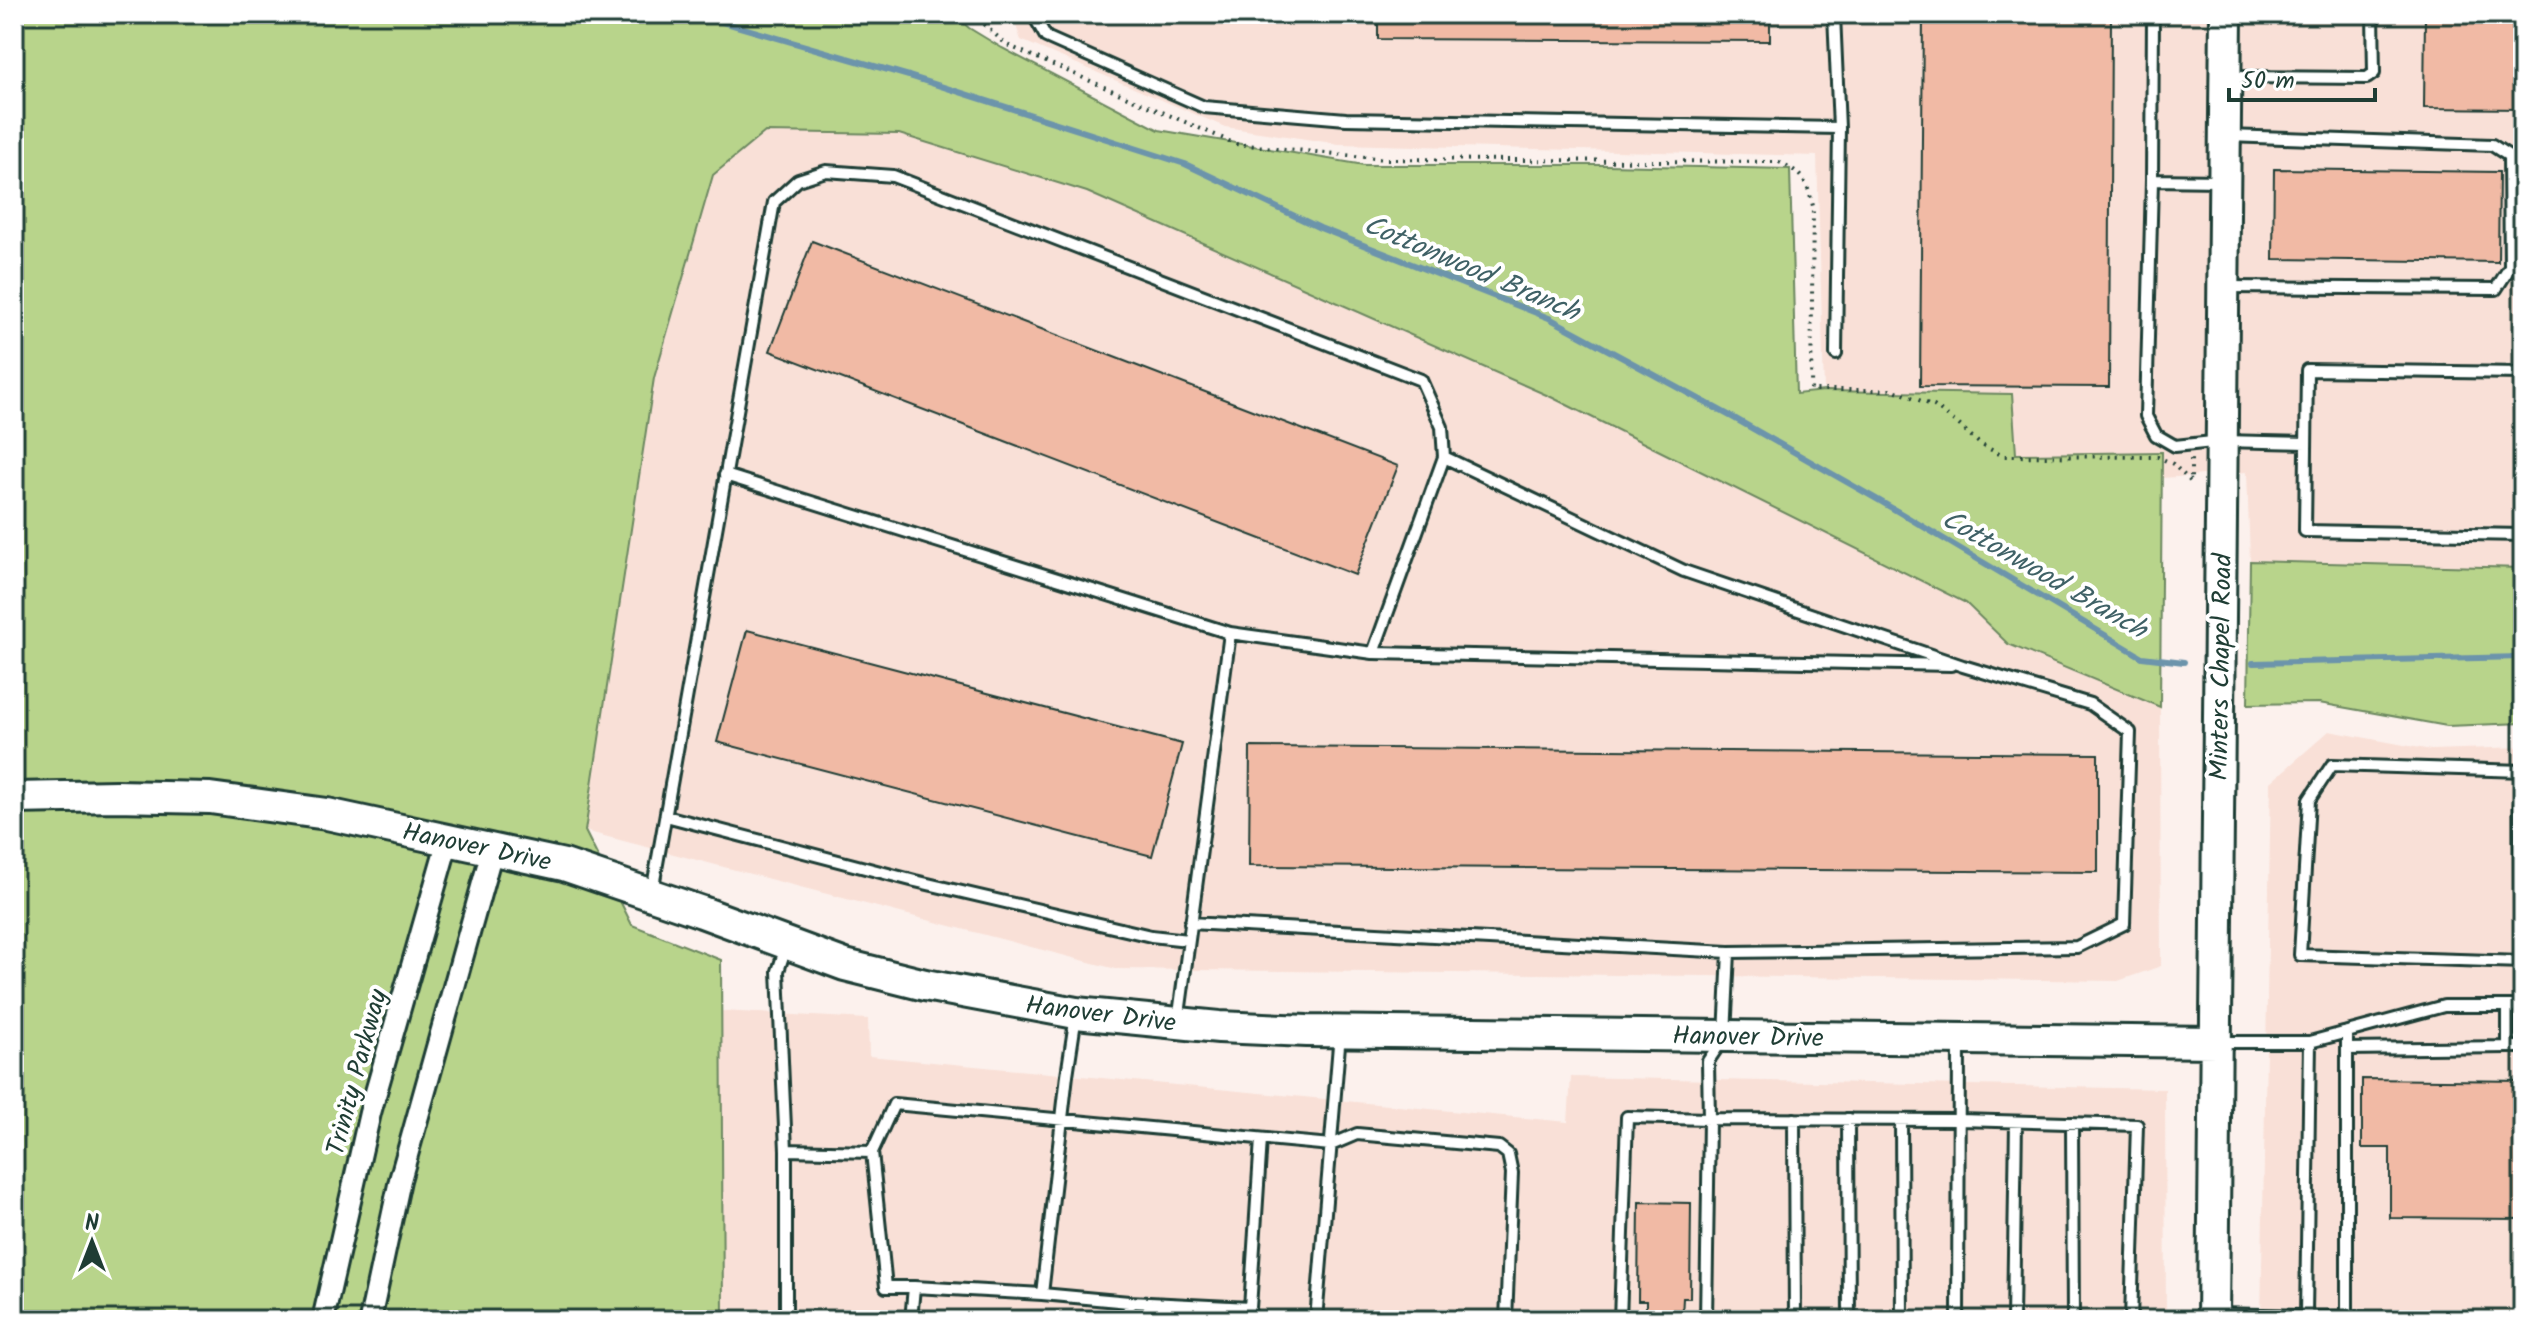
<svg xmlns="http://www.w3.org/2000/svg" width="2537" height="1334" viewBox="0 0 2537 1334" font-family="Kalam,sans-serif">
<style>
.built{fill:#f9e0d7}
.green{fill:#b8d48b;stroke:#6c8860;stroke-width:2}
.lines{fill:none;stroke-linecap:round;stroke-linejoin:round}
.stream{stroke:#6c94ab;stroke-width:6}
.building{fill:#f1baa5;stroke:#1f3d34;stroke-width:2}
.lane-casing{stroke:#1f3d34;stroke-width:16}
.street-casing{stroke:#1f3d34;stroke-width:26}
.secondary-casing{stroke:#1f3d34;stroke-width:36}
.path{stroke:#1f3d34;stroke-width:4;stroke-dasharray:2 6;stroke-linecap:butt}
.lane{stroke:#fff;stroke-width:10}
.street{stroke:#fff;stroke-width:20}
.secondary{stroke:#fff;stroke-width:30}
.labels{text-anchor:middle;stroke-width:8;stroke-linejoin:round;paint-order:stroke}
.street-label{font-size:26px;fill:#1f3d34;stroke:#fff}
.water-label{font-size:28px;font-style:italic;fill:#3f6166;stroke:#fff}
</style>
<rect width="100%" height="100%" fill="#fcf1ed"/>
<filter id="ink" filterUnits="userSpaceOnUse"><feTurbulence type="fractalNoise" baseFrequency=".0125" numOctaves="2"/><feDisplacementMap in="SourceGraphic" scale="16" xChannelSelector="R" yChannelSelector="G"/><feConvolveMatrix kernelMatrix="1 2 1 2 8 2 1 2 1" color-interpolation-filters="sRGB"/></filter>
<g filter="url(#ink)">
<path class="built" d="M1012,14H2523V568L2250,561L2247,472L2162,478V452L2016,454L2012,394L1824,391L1817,156L1339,144L1225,127L1021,40Z
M765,131L899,134L1087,192L1551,397L1966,603L2009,644L2160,707L2161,966L2118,981L1116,969L585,831L654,378L713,175Z
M2329,731L2431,750L2523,747V1320H2261L2271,782Z
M721,1011L868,1019L869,1056L1568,1122L1571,1077L2165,1089L2166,1320H723Z"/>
<path class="green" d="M14,14H953L969,28L1002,48L1159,130L1364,165H1606L1790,169L1796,394L1824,391L2012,394L2016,454L2162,452L2160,707L2008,644L1966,603L1551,397L1087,192L899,134L765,132L713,175L654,378L585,831L632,925L721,960L723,1320H14Z
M2250,561L2523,568V723L2447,726L2319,703L2248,704Z"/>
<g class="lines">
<path class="stream" d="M695,14L909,76L1185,164L1320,228L1549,318L1734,418L1880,501L2142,657L2184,662
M2253,663L2523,657"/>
</g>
<path class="building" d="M1378,14H1770V41L1378,39Z
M1923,14H2111L2109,387L1920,386Z
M2425,14H2523V109L2424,108Z
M2274,169L2499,172L2498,262L2273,259Z
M812,241L1398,466L1355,575L770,351Z
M747,630L1182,744L1152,856L717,742Z
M1250,747L2098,754V872L1249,866Z
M2362,1079L2523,1081V1219L2390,1218V1148H2362Z
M1639,1202L1691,1203L1690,1298H1683L1682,1316L1646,1315V1301H1638Z"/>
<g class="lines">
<g class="lane-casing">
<path id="lane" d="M1033,14L1046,37L1204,107L1346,119L1839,128L1834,14
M2153,14L2152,180L2220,181
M2229,77L2367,78L2374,73L2373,14
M2152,180L2146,416L2156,435L2175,446L2222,441L2306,443
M2226,287L2496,289L2510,267L2509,156L2492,145L2227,136
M1836,354L1839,128
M2523,373L2307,370L2305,531L2523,535
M725,475L1230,633
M1373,653L1951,665
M2523,771L2332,765L2309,800L2300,955L2523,962
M666,816L915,881L1151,936L1188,940
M652,892L774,202L798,180L826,171L893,176L1421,380L1442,427L1444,457L1684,571L1963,666L2090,704L2130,732L2124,924L2077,947L1729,952L1725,1036L1708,1061L1709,1119L1627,1117L1620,1320
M1190,923L1729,952
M786,947L778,971L786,1150V1320
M2522,1006L2520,805L2523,803
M1076,1015L1067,1075L1042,1294L1129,1302L1128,1320
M1178,1022L1230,633L1373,653L1444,457
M2347,1032V1316
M2218,1042H2310L2444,1006H2523
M2508,1047H2523
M2347,1049L2508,1047V1006
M1794,1119L1795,1320
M1848,1119L1849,1320
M1901,1120L1902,1320
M2072,1123L2073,1320
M786,1150L872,1152
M914,1287H886L872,1152L894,1104L1331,1145L1357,1134L1499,1147L1508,1154L1512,1173L1506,1320
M1129,1302L1250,1308L1249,1320
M1250,1308L1261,1139
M2218,1314L2472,1320
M2306,1315L2310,1042
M911,1320L914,1287L1042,1294
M1316,1320L1340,1033
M1706,1320L1709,1119L1959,1120L2137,1125L2131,1320
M1958,1320L1959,1041
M2013,1320L2016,1122"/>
</g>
<g class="street-casing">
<path id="street" d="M323,1320L370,1113L448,840
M370,1320L400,1180L492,851"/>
</g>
<g class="secondary-casing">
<path id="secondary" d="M14,798L116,796L210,798L327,814L564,865L702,912L845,965L925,985L1076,1013L1219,1027L1307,1031L2216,1042
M2213,1320L2226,14"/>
</g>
<path class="path" d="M972,14L1007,45L1236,144L1385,159L1779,162C1803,173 1807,182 1813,206L1811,390H1894L1934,406L1959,425L1980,444L2003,456L2158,457L2173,464L2191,482V458"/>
<use href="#lane" class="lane"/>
<use href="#street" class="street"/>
<use href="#secondary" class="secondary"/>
</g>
</g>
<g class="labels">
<g class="street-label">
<text transform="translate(2220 667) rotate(-89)" y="9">Minters Chapel Road</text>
<text transform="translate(477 846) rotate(12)" y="9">Hanover Drive</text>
<text transform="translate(1101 1013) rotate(7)" y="9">Hanover Drive</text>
<text transform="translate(1748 1036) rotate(1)" y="9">Hanover Drive</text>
<text transform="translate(356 1072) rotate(-75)" y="9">Trinity Parkway</text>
</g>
<g class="water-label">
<text transform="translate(1472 267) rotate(23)" y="10">Cottonwood Branch</text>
<text transform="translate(2045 573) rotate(30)" y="10">Cottonwood Branch</text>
</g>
</g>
<rect width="2537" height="1334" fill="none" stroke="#fff" stroke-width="48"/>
<rect x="24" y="24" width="2489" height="1286" fill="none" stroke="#1f3d34" stroke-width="3" filter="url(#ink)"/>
<g transform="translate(92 1242)" stroke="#ffffff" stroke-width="6" paint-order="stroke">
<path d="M0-6L14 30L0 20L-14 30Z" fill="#1f3d34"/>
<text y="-12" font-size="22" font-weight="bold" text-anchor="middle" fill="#1f3d34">N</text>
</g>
<path d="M2229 88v12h146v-12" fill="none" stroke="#1f3d34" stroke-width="4"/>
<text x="2241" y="88" font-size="24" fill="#1f3d34" stroke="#ffffff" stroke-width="6" paint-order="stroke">50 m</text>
</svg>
